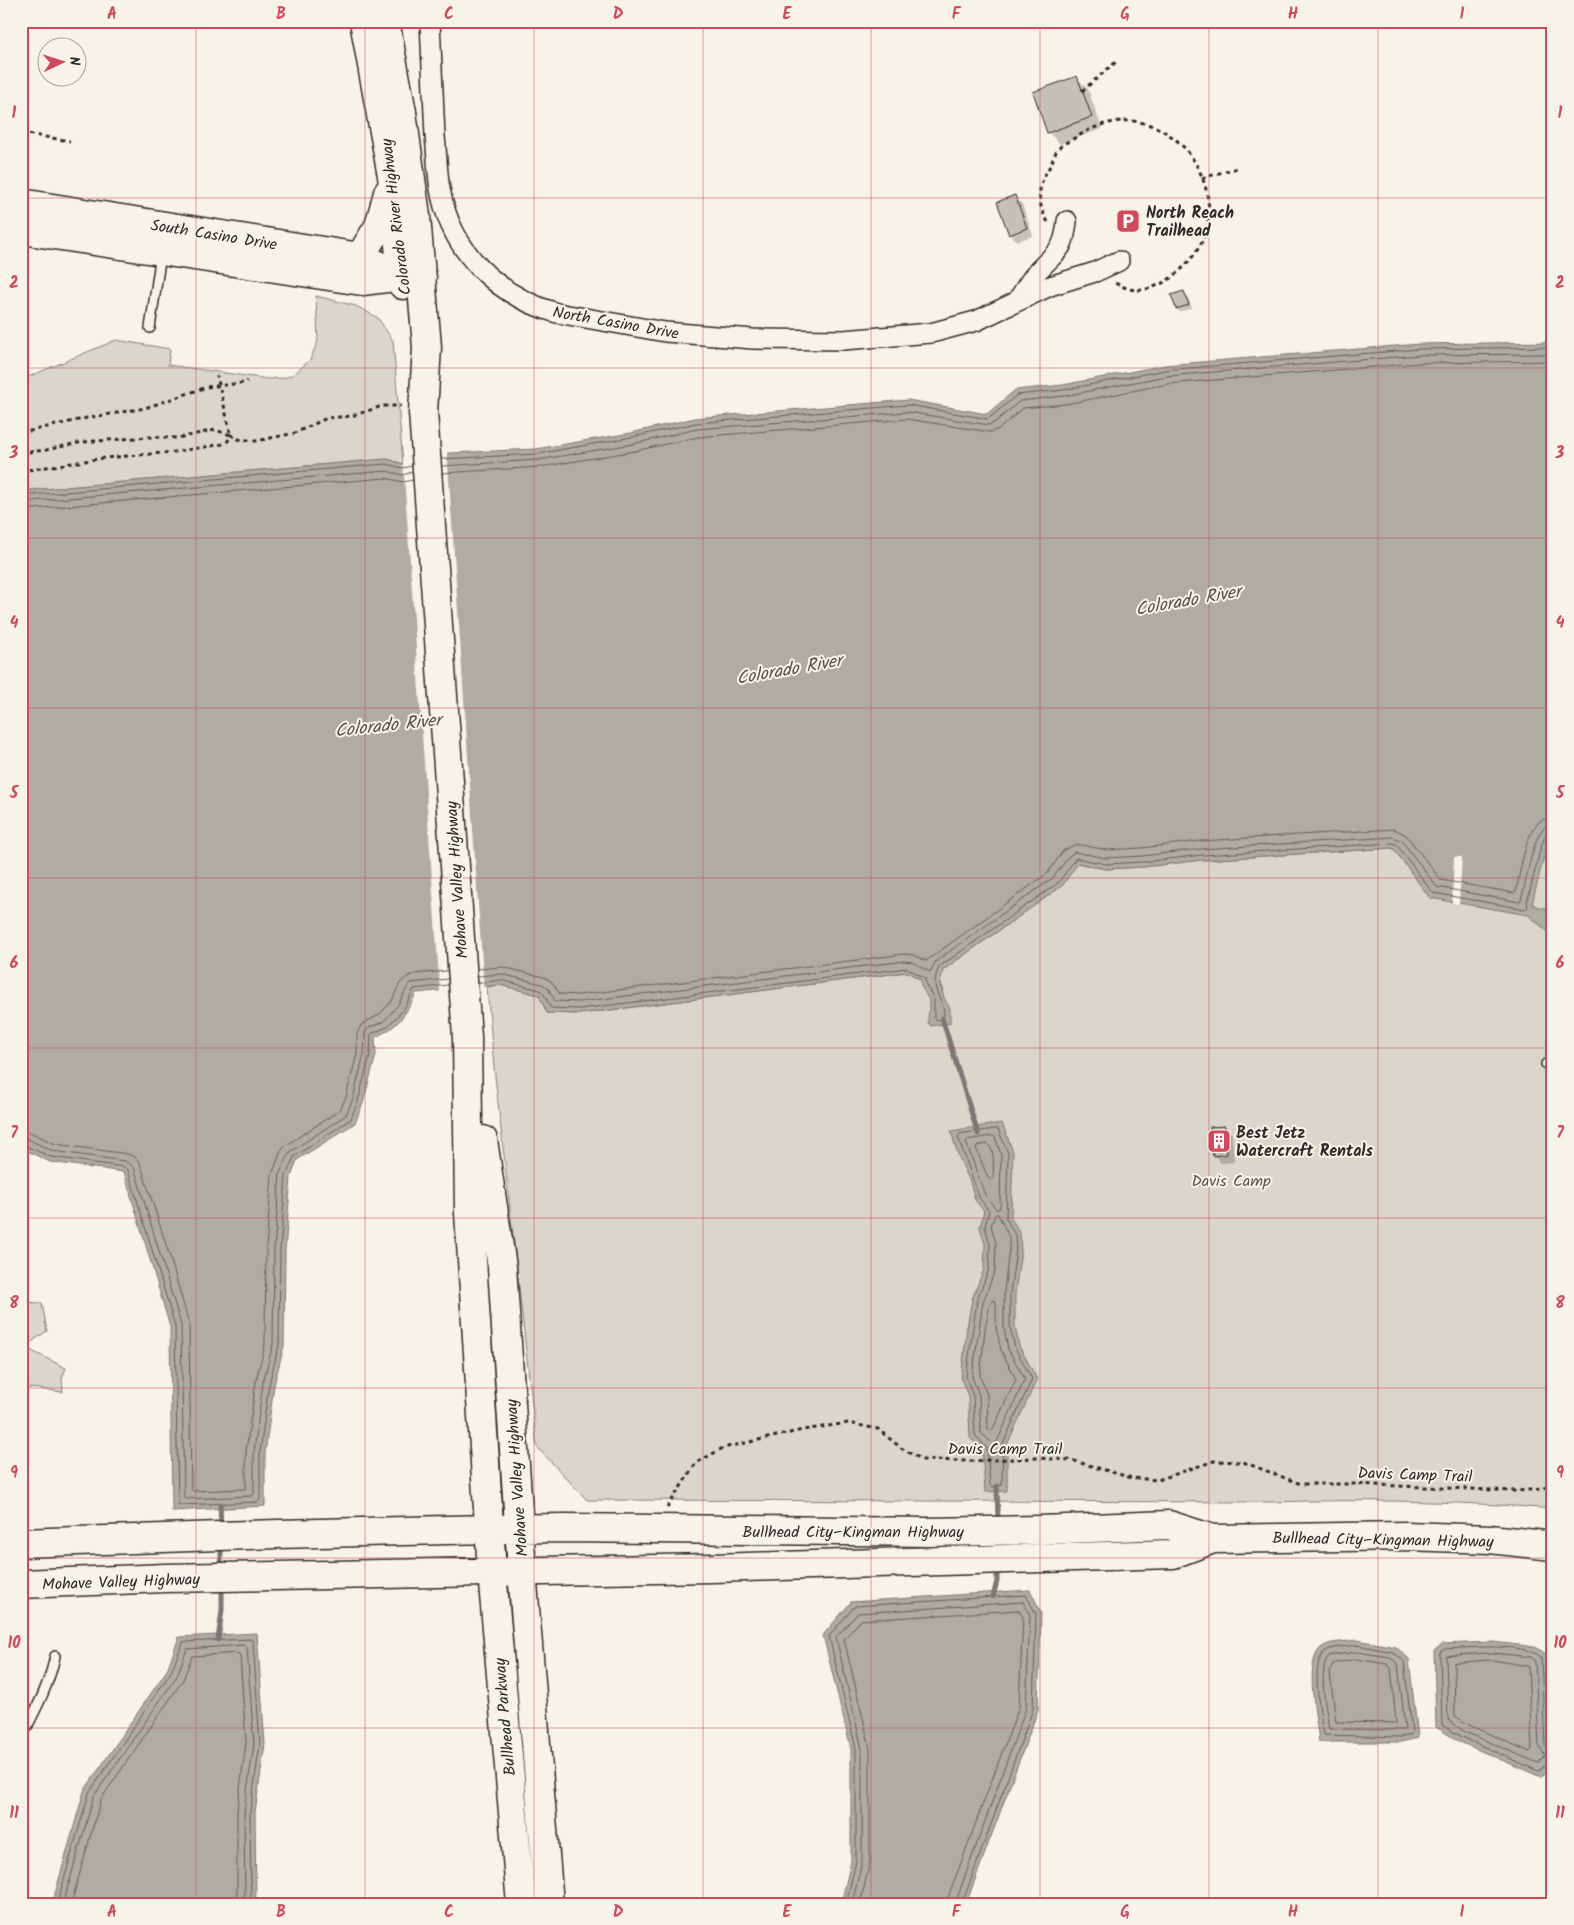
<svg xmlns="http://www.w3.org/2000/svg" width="1574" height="1925" viewBox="0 0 1574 1925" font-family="Kalam,sans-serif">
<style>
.built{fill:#e8e4da}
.green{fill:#dad6cc;stroke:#82807c}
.water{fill:#afaca4;stroke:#7a7874}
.pier{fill:#f7f3e8}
.shadow{fill:#0003}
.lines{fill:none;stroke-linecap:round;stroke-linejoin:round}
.shore{stroke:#605f5b;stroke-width:1}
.stream{stroke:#7a7874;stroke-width:5}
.building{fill:#c4c1b9;stroke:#2b2b2b}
.lane-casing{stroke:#2b2b2b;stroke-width:12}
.street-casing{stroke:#2b2b2b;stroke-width:22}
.primary-casing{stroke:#2b2b2b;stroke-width:31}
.highway-casing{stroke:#2b2b2b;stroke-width:31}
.path{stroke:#2b2b2b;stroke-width:3;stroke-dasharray:4 4;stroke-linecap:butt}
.lane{stroke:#f7f3e8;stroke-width:9}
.street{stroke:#f7f3e8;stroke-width:19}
.primary{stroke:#f7f3e8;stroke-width:28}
.highway{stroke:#f7f3e8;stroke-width:28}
.grid{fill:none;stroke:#d1495b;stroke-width:1;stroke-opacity:0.55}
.labels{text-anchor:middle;stroke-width:4;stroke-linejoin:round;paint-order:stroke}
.poi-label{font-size:16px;font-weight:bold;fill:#2b2b2b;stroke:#f7f3e8;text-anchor:start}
.street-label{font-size:16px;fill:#2b2b2b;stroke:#f7f3e8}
.park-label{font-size:16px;fill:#575653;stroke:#f7f3e8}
.water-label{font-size:18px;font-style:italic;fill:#53524f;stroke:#f7f3e8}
.neatline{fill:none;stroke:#d1495b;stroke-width:2}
.grid-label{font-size:16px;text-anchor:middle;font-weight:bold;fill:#d1495b}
</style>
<rect width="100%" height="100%" fill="#f7f3e8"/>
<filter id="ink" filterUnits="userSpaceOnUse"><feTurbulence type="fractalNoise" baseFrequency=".02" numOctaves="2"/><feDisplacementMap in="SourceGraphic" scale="10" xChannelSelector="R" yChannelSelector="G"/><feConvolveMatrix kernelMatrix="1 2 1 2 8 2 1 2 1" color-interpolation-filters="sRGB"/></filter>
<g filter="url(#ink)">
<path class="built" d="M21,1622H27L24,1695L21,1701Z"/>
<path class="green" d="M316,296L356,306L378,318L393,341L403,464L387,459L21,491V388H26L28,377L116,340L170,349L168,365L268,379L284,378L294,374L310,360L318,341Z
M1553,832V1509C1458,1501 1364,1499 1269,1502L587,1500L537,1447L494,1067L487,987L500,985L539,995L547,1013L579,1014L907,972L943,991L940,983L943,970L1062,886L1077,863L1105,869L1143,867L1202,860L1393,848L1430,898L1546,848Z
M21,1302L42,1303L47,1331L24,1347L66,1368L62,1378L63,1392L21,1387Z"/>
<path class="water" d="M1553,342V832L1546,848L1532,904L1541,908H1549L1553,900V936L1528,915L1430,898L1393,848L1202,860L1143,867L1105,869L1078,863L1062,886L943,970L940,984L944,998L950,1008V1023L931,1026L928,1023L929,1000L921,986V980L907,972L579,1014L547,1013L539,995L500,985L416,993C406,1015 397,1028 375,1037L376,1055L363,1103L355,1123L297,1160L291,1177L285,1250L284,1346L274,1385L265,1453V1506L172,1511L170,1327L124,1172L50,1162L21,1148V491L387,459L403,464L426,456L450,453L536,449L631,433L695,418L908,400L987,414L1015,390L1063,385L1165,365L1419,344Z
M1002,1123L1013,1152L1011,1218L1020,1233L1021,1251L1015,1293V1326L1019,1346L1037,1379L1007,1445V1491L985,1492L982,1449L970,1438L968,1396L961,1379L967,1327L972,1299L984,1269L985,1244L980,1227L984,1211L975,1200L970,1182L958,1155L951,1131Z
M1030,1590L1041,1612L1038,1710L966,1904H841L851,1861V1749L823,1635L851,1602Z
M257,1633L265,1744L255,1812L256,1904H52L84,1791L167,1670L179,1637Z
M1357,1640L1396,1647L1409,1659L1418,1738L1401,1742H1319C1317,1720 1303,1660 1322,1647C1330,1641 1347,1642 1357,1640Z
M1493,1642L1536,1647L1547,1655L1551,1767L1541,1777L1460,1742L1436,1727L1434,1651L1442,1644Z"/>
<path class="pier" d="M447,451L484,990L440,993L403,461L425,454Z
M1454,857H1462L1459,904L1452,903Z"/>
<path class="shadow" d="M1077,78L1088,89L1102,129L1060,144L1048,132Z
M1014,197L1022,204L1033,236L1017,241L1010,234Z
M1184,292L1187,296L1192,308L1180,312L1177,309L1172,296Z
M1224,1127L1232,1134L1234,1162L1221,1163L1214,1155Z"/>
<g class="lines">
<path class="shore" d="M441,459L537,454L632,437L696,423L908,405L988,419L1017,395L1063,390L1165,370L1420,349L1553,347
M442,466L538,460L633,444L697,429L907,412L989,425L994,423L1020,401L1064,396L1166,376L1420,355L1553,354
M442,473L540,467L635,451L698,437L907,419L990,432L999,429L1023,408L1066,404L1167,384L1420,363L1553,361
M21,496L386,464L403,468L412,466
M21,502L386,471L403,475L412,472
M21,510L385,478L403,482L413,480
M477,969L502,967L544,977L552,982L560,994L578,995L905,954L913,955L926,961L1048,873L1063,851L1074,845H1081L1107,850L1141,848L1201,841L1394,829L1406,835L1441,880L1514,893L1516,891C1520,874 1525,835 1538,823C1542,819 1547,818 1553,818
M478,976L501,974L542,984L548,988L555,1001L578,1002L905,961L912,962L930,972L936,961L1053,878L1069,856L1075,852L1106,858L1142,856L1201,849L1393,837L1402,841L1437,887L1519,902L1521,900C1526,884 1532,842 1542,830C1545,826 1548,826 1553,826
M478,983L501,980L540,990L543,993L551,1008L579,1009L907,968L925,978L926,985L934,999V1018L937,1020L943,1019C948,1008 935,996 935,983C935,978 937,971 939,967L1058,883L1076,858L1106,864L1142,862L1202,855L1393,843L1397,845L1433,893L1525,909L1528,907L1527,902L1541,847L1546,834L1553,832
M998,1129L1008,1153L1006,1218L1015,1235L1016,1250L1010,1293V1327L1015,1348L1032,1379L1003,1444L1002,1485L992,1487L990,1485L987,1448L975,1435L973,1396L966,1377L977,1300L989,1269L990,1244L985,1226L989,1211L979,1197L958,1137L960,1134Z
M21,1130L30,1132L55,1144L128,1154L135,1157L140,1163L170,1257L189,1324L191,1489L193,1491L245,1489L246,1486V1451L256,1381L265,1344L266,1249L272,1175L280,1153L285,1146L340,1110L346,1097L357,1054V1033L362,1024L379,1015L392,1001L400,983L407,977L414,974L447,971
M993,1136L995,1137L1001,1154L1000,1208L997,1210L985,1195L966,1142L968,1140Z
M21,1138L27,1139L53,1151L125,1161L134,1167L181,1325L184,1497L186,1499L252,1496L254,1493V1452L263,1382L273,1345L274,1250L280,1173L290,1152L346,1115L353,1099L364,1054L365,1032L370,1027L383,1022L398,1005L407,988L411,983L448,979
M21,1144L51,1157L124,1167L128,1170L175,1326L178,1504L180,1505L258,1502L260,1499V1452L269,1384L279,1345L280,1250L286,1176L294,1157L351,1119L358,1101L370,1055L371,1034L387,1027L404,1009L414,989L448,985
M988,1144C996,1152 993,1166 993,1178L991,1180L988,1178L976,1148L977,1146Z
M998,1214L1009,1237V1250L1004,1292V1328L1008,1349L1025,1379L996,1444L994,1445L981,1433L979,1395L972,1377L983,1302L995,1270L996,1243L991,1226L995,1215Z
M993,1300L996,1302V1327L1001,1350L1016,1379L992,1431L988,1429L987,1395L980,1376L985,1329L990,1304Z
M1357,1645L1393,1652L1404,1661L1412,1732L1411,1735L1400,1737L1324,1735C1321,1719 1309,1659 1326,1651C1334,1646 1348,1647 1357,1645Z
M1357,1652L1390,1657L1398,1664L1405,1727L1404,1730L1329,1729C1327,1714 1317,1666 1329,1656Z
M1493,1653L1531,1657L1535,1661L1539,1746L1545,1756L1538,1763L1465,1732L1448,1720L1446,1656Z
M1356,1659L1387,1664L1391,1668L1396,1723L1336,1722L1330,1673L1333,1664Z
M1492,1660L1528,1666L1532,1749L1530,1752L1469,1725L1455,1716L1454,1663Z
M1553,1751L1548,1750L1545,1745L1541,1657C1524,1642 1468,1648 1445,1649L1440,1652L1442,1725L1462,1737L1538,1771L1548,1763L1553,1762
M57,1904L89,1793L171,1672L183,1642L250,1639L253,1641L260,1744L250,1812L251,1904
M63,1904L94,1796L177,1676L187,1649L244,1645L247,1648L254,1744L244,1811L245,1904
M71,1904L101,1799L183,1680L192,1656L237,1653L240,1655L246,1743L237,1811V1904
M846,1904L856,1861V1749L829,1636L855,1606L1026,1595L1036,1614L1033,1709L962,1904
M852,1904L862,1862V1749L836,1637L858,1613L1023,1602L1030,1615L1026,1708L955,1904
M860,1904L870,1862V1748L844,1639L861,1620L1018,1610L1023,1617L1019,1707L949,1895L948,1904"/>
<path class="stream" d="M942,1018L978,1134
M997,1486L998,1522
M220,1504L221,1528
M221,1544V1570
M993,1597L997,1581V1568
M218,1640L222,1610V1586"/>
</g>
<path class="building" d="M1077,76L1092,117L1047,133L1033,92Z
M1015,195L1027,228L1009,235L997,202Z
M1184,291L1189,305L1176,309L1171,295Z
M1225,1126L1227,1154L1213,1156L1210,1127Z"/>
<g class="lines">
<g class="lane-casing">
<path id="lane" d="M150,328L161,254
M1546,1064L1553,1067
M21,1739C35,1711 49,1686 55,1656"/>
</g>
<g class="street-casing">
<path id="street" d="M430,21C432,60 433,98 435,136C437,154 437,172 440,189C451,252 497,296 557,313L665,332L753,339L843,340L931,333L976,321L1050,286L1095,272L1119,261
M1017,301C1024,291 1030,279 1038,271C1057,250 1064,252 1067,221"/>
</g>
<g class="primary-casing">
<path id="primary" d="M21,203L360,257L381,266
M21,230L362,281L403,276L422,277
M522,1571L549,1904
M492,1572L521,1904"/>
</g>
<g class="highway-casing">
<path id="highway" d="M364,21L392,176L403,285
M385,21L402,112L416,216L427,347L423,412L467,1037L469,1213L492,1572
M360,257L379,226L388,193
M483,1140L502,1267L522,1571
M21,1543L277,1534L490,1529L566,1528L928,1532L1040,1530L1169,1525L1213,1539L1406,1536L1490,1539L1553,1546
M21,1584L165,1578L712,1568L1173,1554L1213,1539"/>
</g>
<path class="path" d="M1082,91L1116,62
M21,133L70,141
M1202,178L1237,168
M1048,222C1036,202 1037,186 1050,166C1053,161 1054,154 1058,149C1063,143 1074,139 1080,135C1112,116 1145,115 1175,139C1200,159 1214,197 1207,228C1200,256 1169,289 1138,290C1129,290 1121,286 1113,282
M21,433L87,418L145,408L207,387L243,383L247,381
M21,453L46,450L83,442L149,437L178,438L215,430L231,435L217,376
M21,471L104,458L174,452L223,444L228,441L231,435L238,439L256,441L295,433L327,418L352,416L382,406H401
M667,1508L696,1463L723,1448L803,1430L848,1423L878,1429L901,1448L923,1460L970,1461L1035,1458L1071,1460L1132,1478L1158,1480L1214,1461L1243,1462L1301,1484H1353L1516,1491L1542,1489L1553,1484"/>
<use href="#lane" class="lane"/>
<use href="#street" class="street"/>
<use href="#primary" class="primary"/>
<use href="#highway" class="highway"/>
</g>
</g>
<path class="grid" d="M196,21V1904M365,21V1904M534,21V1904M703,21V1904M871,21V1904M1040,21V1904M1209,21V1904M1378,21V1904M21,198H1553M21,368H1553M21,538H1553M21,708H1553M21,878H1553M21,1048H1553M21,1218H1553M21,1388H1553M21,1558H1553M21,1728H1553"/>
<defs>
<g id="parking-square" transform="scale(1.25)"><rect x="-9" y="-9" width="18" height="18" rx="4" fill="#d1495b" stroke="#f7f3e8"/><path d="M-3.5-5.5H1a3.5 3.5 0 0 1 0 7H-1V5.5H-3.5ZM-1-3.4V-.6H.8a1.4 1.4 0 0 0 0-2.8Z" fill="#fff"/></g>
<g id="building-square" transform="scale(1.25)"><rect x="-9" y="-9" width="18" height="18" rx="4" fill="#d1495b" stroke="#f7f3e8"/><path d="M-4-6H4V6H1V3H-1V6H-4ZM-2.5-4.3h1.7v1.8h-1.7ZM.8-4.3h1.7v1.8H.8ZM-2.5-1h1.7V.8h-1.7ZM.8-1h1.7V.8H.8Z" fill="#fff"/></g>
</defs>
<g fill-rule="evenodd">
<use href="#parking-square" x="1128" y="221"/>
<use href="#building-square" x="1219" y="1141"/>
</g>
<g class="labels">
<g class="poi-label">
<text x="1146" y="218">North Reach<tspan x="1146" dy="18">Trailhead</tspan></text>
<text x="1236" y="1138">Best Jetz<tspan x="1236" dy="18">Watercraft Rentals</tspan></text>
</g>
<g class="street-label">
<text transform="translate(395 217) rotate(-97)" y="6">Colorado River Highway</text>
<text transform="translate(214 234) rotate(9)" y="6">South Casino Drive</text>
<text transform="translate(616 322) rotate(10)" y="6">North Casino Drive</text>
<text transform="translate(456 880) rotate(-94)" y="6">Mohave Valley Highway</text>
<text x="1005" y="1454">Davis Camp Trail</text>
<text transform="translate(1415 1474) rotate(2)" y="6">Davis Camp Trail</text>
<text transform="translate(516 1478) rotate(-94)" y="6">Mohave Valley Highway</text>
<text x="853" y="1537">Bullhead City–Kingman Highway</text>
<text transform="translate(1383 1539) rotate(1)" y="6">Bullhead City–Kingman Highway</text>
<text transform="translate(121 1581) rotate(-2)" y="6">Mohave Valley Highway</text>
<text transform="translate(504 1717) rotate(-95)" y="6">Bullhead Parkway</text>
</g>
<g class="park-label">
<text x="1231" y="1186">Davis Camp</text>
</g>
<g class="water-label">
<text transform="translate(1188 600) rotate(-10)" y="6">Colorado River</text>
<text transform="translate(789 669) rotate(-10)" y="6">Colorado River</text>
<text transform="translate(388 725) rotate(-6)" y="6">Colorado River</text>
</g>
</g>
<rect width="1574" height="1925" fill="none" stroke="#f7f3e8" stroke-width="55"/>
<g transform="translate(62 62) rotate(86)"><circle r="24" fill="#f7f3e8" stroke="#a5a39c"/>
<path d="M0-4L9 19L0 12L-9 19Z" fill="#d1495b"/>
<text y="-8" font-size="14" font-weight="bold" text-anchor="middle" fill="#2b2b2b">N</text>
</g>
<rect x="28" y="28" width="1518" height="1870" class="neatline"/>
<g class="grid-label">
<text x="112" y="19">A</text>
<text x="281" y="19">B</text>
<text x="449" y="19">C</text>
<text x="618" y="19">D</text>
<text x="787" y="19">E</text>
<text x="956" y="19">F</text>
<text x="1125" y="19">G</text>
<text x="1293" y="19">H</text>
<text x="1462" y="19">I</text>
<text x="14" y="118">1</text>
<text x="1560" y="118">1</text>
<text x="14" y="288">2</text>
<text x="1560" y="288">2</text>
<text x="14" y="458">3</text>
<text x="1560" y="458">3</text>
<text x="14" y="628">4</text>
<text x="1560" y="628">4</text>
<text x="14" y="798">5</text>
<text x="1560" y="798">5</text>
<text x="14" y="968">6</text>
<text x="1560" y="968">6</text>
<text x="14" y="1138">7</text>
<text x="1560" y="1138">7</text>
<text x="14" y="1308">8</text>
<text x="1560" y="1308">8</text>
<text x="14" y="1478">9</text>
<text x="1560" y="1478">9</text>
<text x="14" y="1648">10</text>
<text x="1560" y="1648">10</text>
<text x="14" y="1818">11</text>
<text x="1560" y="1818">11</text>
<text x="112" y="1917">A</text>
<text x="281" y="1917">B</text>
<text x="449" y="1917">C</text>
<text x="618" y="1917">D</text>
<text x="787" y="1917">E</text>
<text x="956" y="1917">F</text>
<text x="1125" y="1917">G</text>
<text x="1293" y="1917">H</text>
<text x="1462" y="1917">I</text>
</g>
</svg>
